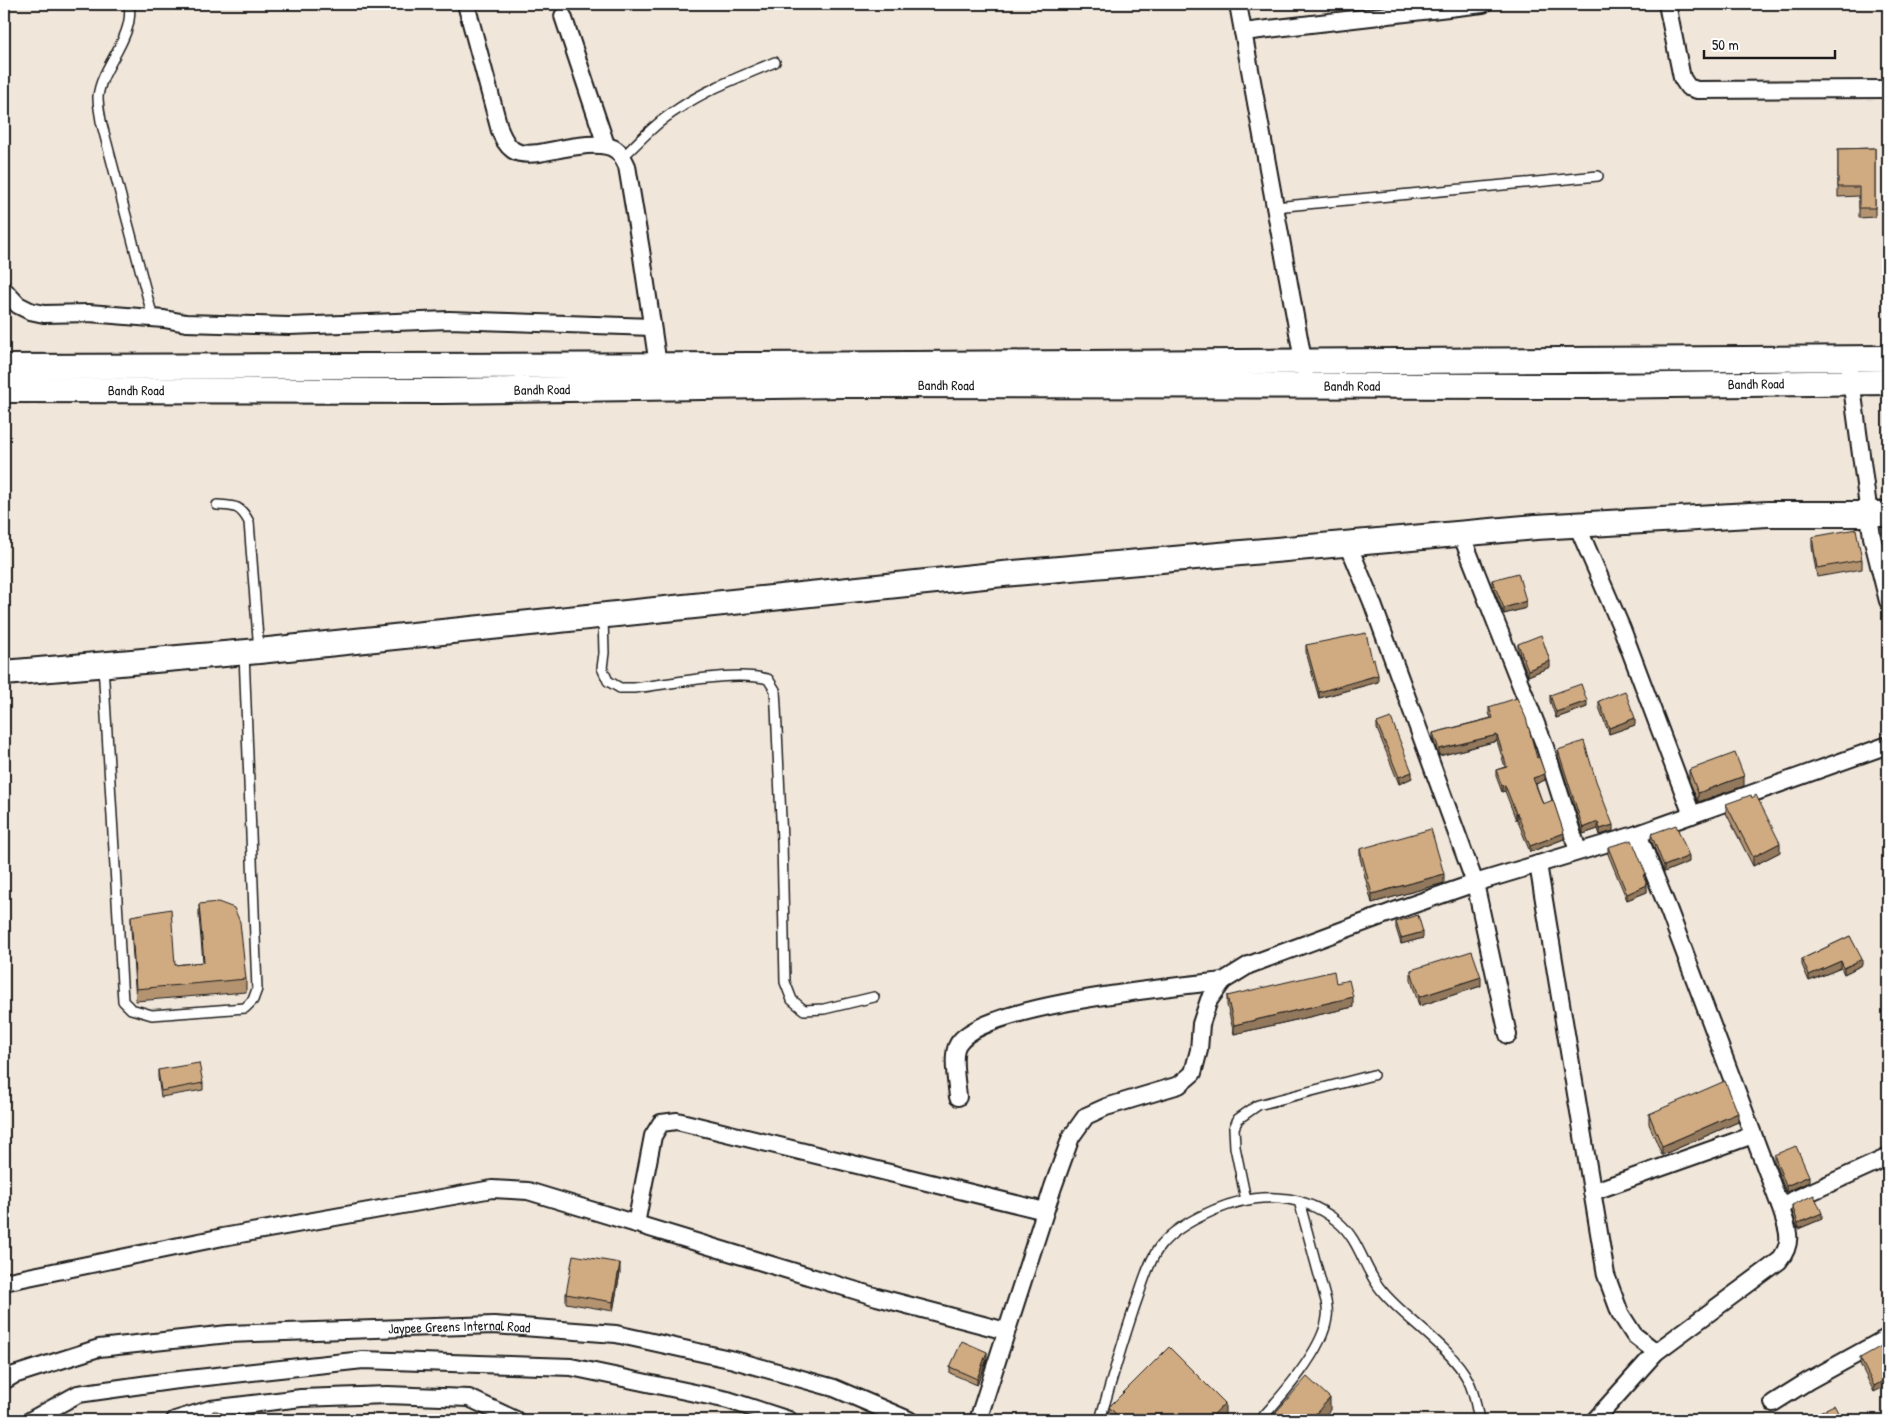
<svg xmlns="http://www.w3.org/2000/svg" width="1892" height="1424" viewBox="0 0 1892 1424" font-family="'Patrick Hand',sans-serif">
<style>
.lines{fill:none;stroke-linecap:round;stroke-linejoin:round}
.lane-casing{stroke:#1c1c1c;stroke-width:12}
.street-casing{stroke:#1c1c1c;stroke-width:20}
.secondary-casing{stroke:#1c1c1c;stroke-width:28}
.lane{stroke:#fff;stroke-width:9}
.street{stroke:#fff;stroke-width:16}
.secondary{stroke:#fff;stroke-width:24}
.wall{fill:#b39370;stroke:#1c1c1c}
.shaded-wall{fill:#92785b;stroke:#1c1c1c}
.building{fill:#d0ab82;stroke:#1c1c1c}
.labels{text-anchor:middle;stroke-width:4;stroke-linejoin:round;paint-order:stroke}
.street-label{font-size:14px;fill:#1c1c1c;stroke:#fff}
</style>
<rect width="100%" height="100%" fill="#f1e6da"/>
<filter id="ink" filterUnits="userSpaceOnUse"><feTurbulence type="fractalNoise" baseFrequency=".02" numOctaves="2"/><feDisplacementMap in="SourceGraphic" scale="10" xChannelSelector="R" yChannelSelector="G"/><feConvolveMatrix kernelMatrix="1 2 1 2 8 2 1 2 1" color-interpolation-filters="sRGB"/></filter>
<g filter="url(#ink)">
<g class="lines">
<g class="lane-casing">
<path id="lane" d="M129,4C135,38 101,66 98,97C98,105 100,114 101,121L153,318
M623,157C640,140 657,122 678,109C707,89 742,76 775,62
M1275,207L1598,176
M217,505C235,506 240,505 249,522L259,651
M603,617L604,653L602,668L608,681L620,688H634C672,684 732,670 768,679L775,690L776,707L782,841L785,982L792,1000L804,1010L824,1009L874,997
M103,665L123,1001L131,1009L152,1015L245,1008L253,1000L257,989L244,653
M1246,1200L1235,1147L1234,1128L1238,1119L1258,1105L1373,1075
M1100,1420C1112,1378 1124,1336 1139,1294C1144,1279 1149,1262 1158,1249C1175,1224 1224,1203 1253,1199C1284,1195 1313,1201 1338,1222C1360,1240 1364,1270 1382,1291C1406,1320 1451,1347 1468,1380C1475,1393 1476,1407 1479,1420
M1260,1420C1281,1397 1324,1349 1327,1317C1328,1312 1327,1306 1326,1301L1299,1201"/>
</g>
<g class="street-casing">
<g id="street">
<path d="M466,4L500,131C503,138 506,145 513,150C520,155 531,154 539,153C558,150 600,138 616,150C622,154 624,160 627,166L641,250L658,365"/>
<path d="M1238,4L1305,371"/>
<path d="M1667,4L1682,78L1688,87L1697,90L1888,89"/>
<path d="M563,16L606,145"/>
<path d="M1243,32L1483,4"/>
<path d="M4,290L18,305L30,311L44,314L89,313L164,319L186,323L289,326L449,320L652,327"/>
<path d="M1850,372L1872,537L1888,601"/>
<path d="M1577,525L1622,629L1692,815"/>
<path d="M1461,534L1544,744L1578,851"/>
<path d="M1348,544L1372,602L1475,883L1508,1035"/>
<path d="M1538,864L1606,1275L1620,1313L1634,1335L1656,1352"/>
<path d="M958,1097C957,1084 951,1055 958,1044C982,1004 1174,987 1223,981"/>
<path d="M1592,1192L1753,1135"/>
<path d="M1780,1206L1888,1157"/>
<path d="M636,1224L653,1136L661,1123L677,1121L1045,1211"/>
<path d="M4,1282L223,1237L492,1189L528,1191L877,1297L1006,1331"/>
<path id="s1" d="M4,1381L14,1375L99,1348L228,1334L494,1325L616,1334L734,1360L834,1388L909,1420"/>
<path d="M1773,1403L1808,1381L1888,1337"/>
<path d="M31,1420L78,1394L170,1381L363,1360L571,1367L728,1400L789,1420"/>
<path d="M175,1420L211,1409L301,1398L387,1395L469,1398L516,1420"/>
<path d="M978,1420L1053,1187L1071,1137L1086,1116L1106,1107L1179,1085L1193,1073L1199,1050L1201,1024L1209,1000L1223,981L1249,965L1400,909L1475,883L1638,834"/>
<path d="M1595,1420L1656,1352L1779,1261C1795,1241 1787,1228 1780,1206L1669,911L1638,834L1888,745"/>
</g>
</g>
<g class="secondary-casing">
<g id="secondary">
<path d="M4,367L756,365L1888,358"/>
<path id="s2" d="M4,390L441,391L843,385L1595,386L1888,382"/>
<path d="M4,673L259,651L1003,574L1536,527L1768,514H1888"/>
</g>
</g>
<use href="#lane" class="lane"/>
<use href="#street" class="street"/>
<use href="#secondary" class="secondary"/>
</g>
<path class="wall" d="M1875,148V217L1859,218V196L1838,197V149Z
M1812,537L1862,560V569L1817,577L1812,547Z
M1492,580L1526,608L1504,614L1492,586Z
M1518,644L1550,667L1528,676L1518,650Z
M1306,645L1372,660L1378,682L1319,698L1306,652Z
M1550,695L1587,707L1556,718L1550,701Z
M1599,701L1635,725L1609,734L1599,707Z
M1489,707L1537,758L1545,780L1536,784L1543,804L1564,839L1530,852L1517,819L1516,820L1505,791L1502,792L1496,776V770L1505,767L1497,741L1439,756L1433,739V733L1491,718L1489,713Z
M1377,723L1412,778L1399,784L1377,729Z
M1558,750L1613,831L1600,835L1598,829L1583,834L1558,756Z
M1689,770L1744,786L1698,802L1689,780Z
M1726,804L1780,852L1753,866L1726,813Z
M1651,834L1689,862L1664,872L1651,840Z
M1608,847L1646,880L1647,892L1627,900L1608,854Z
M1360,849L1444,883L1372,903L1360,858Z
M199,904L246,979V992L136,1001L131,928V916L175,965L203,962L199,916Z
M1396,922L1423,938L1401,944L1396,928Z
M1850,936L1862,965L1844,974L1841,968L1809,981L1802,965V959Z
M1411,970L1481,986L1419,1006L1411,980Z
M1336,983L1353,1007L1234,1034L1227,1005V996Z
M158,1070L203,1083V1090L161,1097L158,1077Z
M1649,1114L1738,1122L1662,1155L1649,1124Z
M1774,1155L1809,1182L1786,1192L1774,1161Z
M1792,1205L1822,1219L1798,1229L1792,1211Z
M620,1273L613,1311L566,1303V1294Z
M1888,1351L1874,1392L1860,1364V1358Z
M987,1359L977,1385L950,1373V1367Z
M1109,1407L1225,1416L1221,1420H1110L1109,1419Z"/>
<path class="shaded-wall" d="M1526,601V608L1504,614V608Z
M1550,661V667L1528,676V670Z
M1378,675V682L1319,698V692Z
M1587,701V707L1556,718V712Z
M1635,718V725L1609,734V728Z
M1497,735V741L1439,756V749Z
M1412,772V778L1399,784V777Z
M1545,774V780L1533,785V778Z
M1744,776V786L1698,802V793Z
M1505,785V791L1502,792V786Z
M1516,813H1517V819L1516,820Z
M1598,822V829L1583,834V828Z
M1613,825V831L1600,835V829Z
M1564,833V839L1530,852V846Z
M1780,843V852L1753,866V857Z
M1689,856V862L1664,872V866Z
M1444,874V883L1372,903V894Z
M1647,885V892L1627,900V894Z
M1423,932V938L1401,944V938Z
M1862,959V965L1844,974V968Z
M1841,961V968L1809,981V975Z
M1481,977V986L1419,1006V997Z
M1353,997V1007L1234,1034V1025Z
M1738,1113V1122L1662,1155V1146Z
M1809,1176V1182L1786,1192V1186Z
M1822,1213V1219L1798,1229V1223Z
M620,1263V1273L613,1311V1302Z
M987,1352V1359L977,1385V1379Z
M1888,1378V1385L1874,1392V1386Z
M1330,1398V1410L1321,1420H1310Z
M1225,1403V1416L1221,1420H1208Z"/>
<path class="building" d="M1875,148V208H1859V187H1838V149Z
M1856,529L1862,560L1817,568L1812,537Z
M1518,573L1526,601L1504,608L1492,580Z
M1366,633L1372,660L1374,659L1378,675L1319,692L1306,645Z
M1541,635L1550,661L1528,670L1518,644Z
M1581,684L1587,701L1556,712L1550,695Z
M1625,691L1635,718L1609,728L1599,701Z
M1517,698L1526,718L1537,758L1539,757L1545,774L1533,778L1543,804L1553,800L1564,833L1530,846L1517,813H1516L1505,785L1502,786L1496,770L1507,767L1497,735L1439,749L1433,733L1493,718L1489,707Z
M1391,718L1412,772L1399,777L1377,723Z
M1584,741L1596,781L1613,825L1600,829L1598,822L1583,828L1558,750Z
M1735,753L1744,776L1698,793L1689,770Z
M1751,795L1752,798L1756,795L1780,843L1753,857L1726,804Z
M1676,825L1689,856L1664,866L1651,834Z
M1431,829L1444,874L1372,894L1360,849Z
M1632,840L1646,874L1643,875L1647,885L1627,894L1608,847Z
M218,902L234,908L240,922L246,979L136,989L131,916L171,909L175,965L204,962L199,904Z
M1418,915L1423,932L1401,938L1396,922Z
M1850,936L1862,959L1844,968L1841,961L1809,975L1802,959Z
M1472,951L1481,977L1419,997L1411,970Z
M1334,971L1336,983L1349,980L1353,997L1234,1025L1227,996Z
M199,1063L203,1083L161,1091L158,1070Z
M1725,1081L1738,1113L1662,1146L1649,1114Z
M1796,1146L1809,1176L1786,1186L1774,1155Z
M1814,1195L1822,1213L1798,1223L1792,1205Z
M573,1255L620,1263L613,1302L566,1294Z
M962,1341L987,1352L977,1379L950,1367Z
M1885,1344L1888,1351V1378L1874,1386L1860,1358Z
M1169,1347L1225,1403L1208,1420H1122L1109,1407Z
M1307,1377L1330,1398L1310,1420H1269Z
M1834,1405L1842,1420H1803Z
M213,1411H217L235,1420H208Z"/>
</g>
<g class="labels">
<g class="street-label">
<text dy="5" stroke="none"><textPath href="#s2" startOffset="1752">Bandh Road</textPath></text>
<text dy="5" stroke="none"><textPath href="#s2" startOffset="942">Bandh Road</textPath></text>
<text dy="5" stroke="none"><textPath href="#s2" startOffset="1348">Bandh Road</textPath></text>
<text dy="5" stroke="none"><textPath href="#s2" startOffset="538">Bandh Road</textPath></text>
<text dy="5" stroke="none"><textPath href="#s2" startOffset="132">Bandh Road</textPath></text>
<text dy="5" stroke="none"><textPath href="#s1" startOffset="462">Jaypee Greens Internal Road</textPath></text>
</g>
</g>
<rect width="1892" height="1424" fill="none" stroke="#fff" stroke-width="20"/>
<rect x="10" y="10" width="1872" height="1404" fill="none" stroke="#1c1c1c" stroke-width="2" filter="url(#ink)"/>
<path d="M1704 50v8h131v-8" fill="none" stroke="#1c1c1c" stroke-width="2.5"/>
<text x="1712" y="50" font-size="15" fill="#1c1c1c" stroke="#ffffff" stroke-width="4" paint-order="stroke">50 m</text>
</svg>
